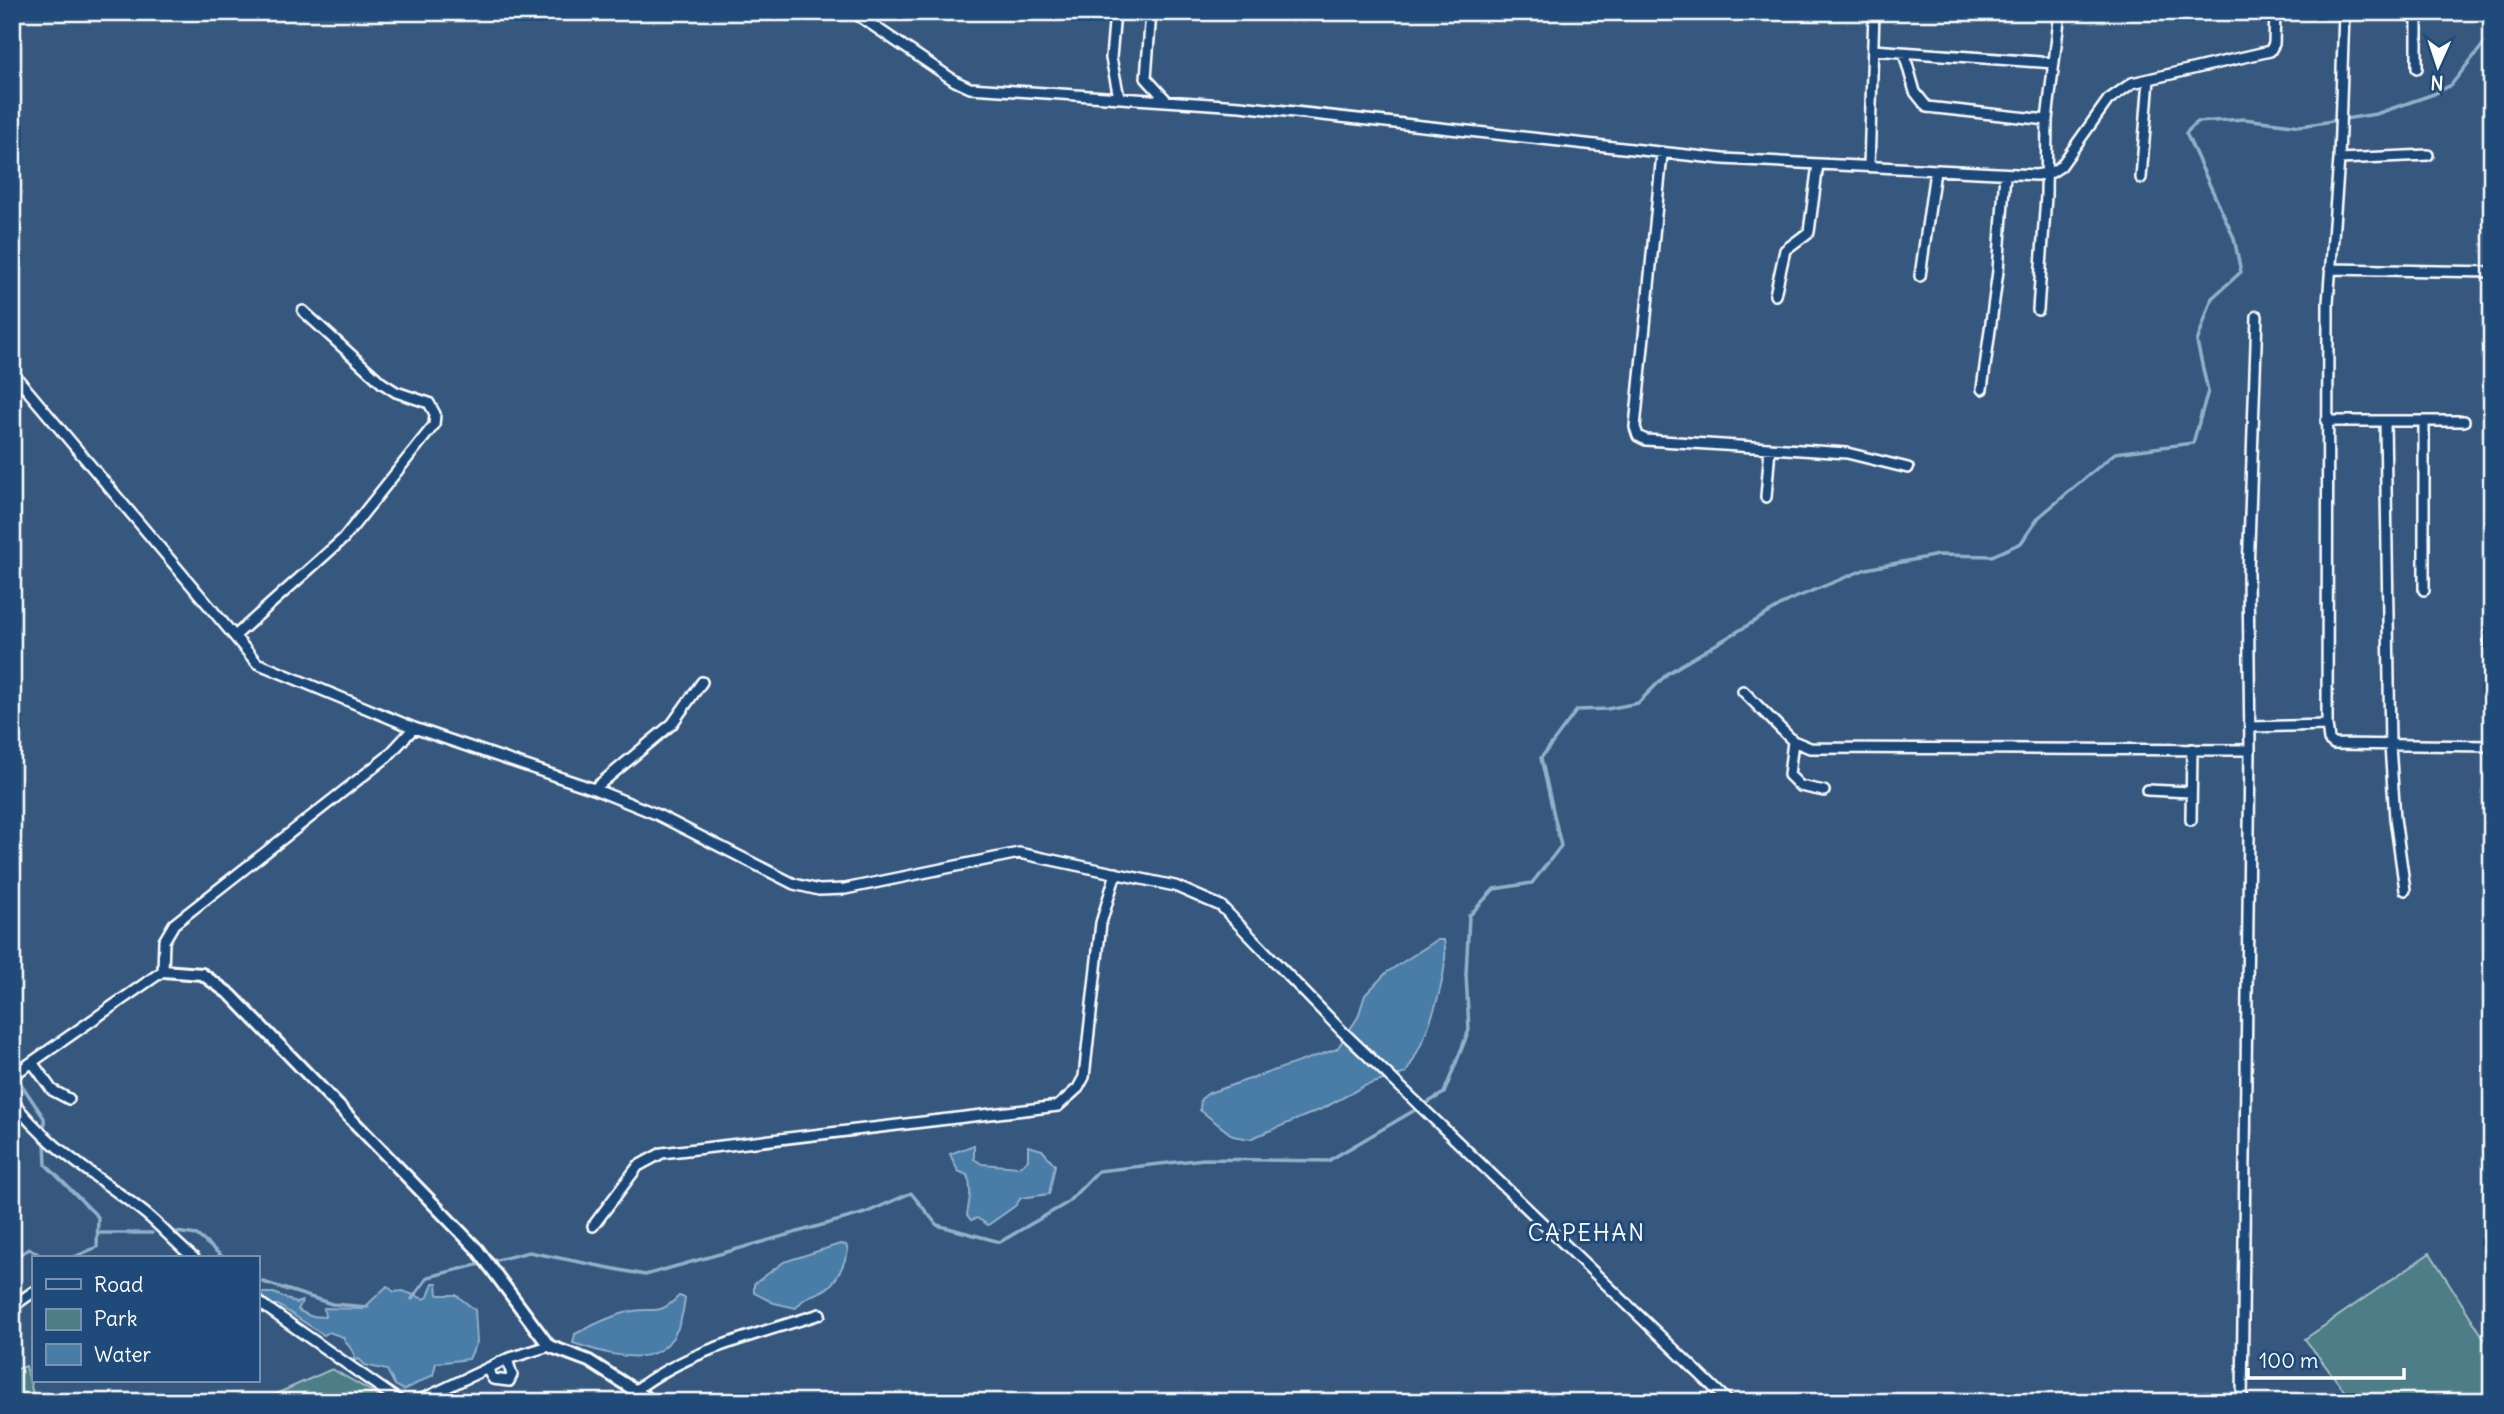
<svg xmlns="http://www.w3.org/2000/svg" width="2504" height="1414" viewBox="0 0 2504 1414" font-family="Delius,sans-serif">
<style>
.green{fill:#4d7d87;stroke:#a6bec3;stroke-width:2}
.water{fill:#497ca7;stroke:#92b0ca;stroke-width:2}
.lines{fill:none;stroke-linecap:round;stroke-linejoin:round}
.stream{stroke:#92b0ca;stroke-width:3.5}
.minor-casing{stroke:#fff;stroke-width:14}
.tertiary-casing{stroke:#fff;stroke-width:16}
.minor{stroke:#1f4a7a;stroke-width:9}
.tertiary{stroke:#1f4a7a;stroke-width:10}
.labels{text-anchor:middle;stroke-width:6;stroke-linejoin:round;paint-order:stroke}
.quarter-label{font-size:23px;letter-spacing:2px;fill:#fff;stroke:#1f4a7a}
</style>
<rect width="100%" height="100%" fill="#36587f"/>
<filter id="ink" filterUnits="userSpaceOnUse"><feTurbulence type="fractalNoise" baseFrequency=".0143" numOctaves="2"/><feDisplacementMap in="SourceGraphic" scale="14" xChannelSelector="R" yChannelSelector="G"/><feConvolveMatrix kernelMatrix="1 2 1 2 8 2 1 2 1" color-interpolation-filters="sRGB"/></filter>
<g filter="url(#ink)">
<path class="green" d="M2430,1253L2492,1351V1402H2353L2305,1339Z
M26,1366L35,1402H12V1371Z
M332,1369L390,1402H260V1401Z"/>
<path class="water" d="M1437,940H1444C1451,975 1425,1042 1406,1073L1364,1086L1324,1108L1250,1139L1233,1136L1200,1110L1201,1099L1209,1093L1337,1049L1358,1017L1365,995L1386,973Z
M974,1145V1159L982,1164L1019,1167L1028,1160V1146L1042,1150L1055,1165L1049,1194L1021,1198L1015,1206L988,1225L977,1218L971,1220L967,1215C969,1201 973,1189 967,1175L958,1171L950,1154Z
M840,1244L846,1245L848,1251C844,1264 837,1283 824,1290C809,1298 808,1293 796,1308L774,1303L754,1293V1284L784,1262Z
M433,1283H437L438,1295H456L475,1310L477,1342L469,1359L436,1363L433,1375L404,1390L395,1385L387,1370L365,1365L359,1359L353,1361L355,1355L343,1337L329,1332L324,1335L278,1305H267L257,1300V1293H274L296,1303L302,1301L298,1310L310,1316L325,1317L324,1308L363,1309L387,1286L394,1292L403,1291L424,1299L428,1297Z
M679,1296L685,1298C677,1373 628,1361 573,1343L575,1334C591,1326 610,1316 628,1312C653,1306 657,1318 679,1296Z"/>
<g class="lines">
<path class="stream" d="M17,1078L44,1118L46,1165L98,1217L97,1247L72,1258
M169,1231L197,1235L224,1258
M99,1233H152
M12,1258L30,1249L44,1258
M257,1280L332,1304L368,1307
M412,1299L428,1277L529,1252L645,1275L865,1213L911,1193L937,1225L1000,1242L1067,1203L1098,1171L1204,1159L1328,1161L1444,1093L1469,1030L1466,974L1469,916L1494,889L1532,883L1561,846L1541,758L1577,710L1607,709L1638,703L1668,673L1790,600L1866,569L1938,555L1992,556L2021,543L2039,517L2115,453L2193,443L2208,391L2197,342L2212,298L2241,272L2234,238L2186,133L2197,122L2244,119L2301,126L2376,114L2434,94L2451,85L2486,41L2492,42"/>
<g class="minor-casing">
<path id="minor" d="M853,12L955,81L970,88L1240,106L1723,159L2036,175L2052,172L2061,166L2108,100L2132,83L2270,51L2274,44L2275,12
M1115,12L1111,58L1119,97
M1151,12L1146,78L1166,100
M1873,50L2054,63
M1904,53L1915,92L1927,107L2047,120
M2417,68V12
M1662,154L1635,427L1638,436L1646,440L1847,453L1908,468
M2339,159L2428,155
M1869,166L1874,12
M2141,178L2149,79
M2330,269L2492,272
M1920,276L1935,171
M1775,295L1785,250L1809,232L1818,164
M2038,310L2046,196L2047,120L2060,12
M12,372L257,663L414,728L594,789L656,814L794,884L819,890L845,889L1019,853L1175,886L1221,906L1341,1030L1729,1402
M1982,389L1998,271L2005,174
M2326,421H2464
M2385,421L2390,746L2395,818L2405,890
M1766,497L1770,448
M2424,590V421
M2489,633L2492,664
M236,635L343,539L434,425L435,414L429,403L396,392L382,383L303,311
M1743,691L1793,741L1810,748L2250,750L2248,573L2257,316
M2327,725L2328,303L2339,159L2344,12
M2251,727L2327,725L2329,740L2334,744L2492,746
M1793,741L1789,775L1800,786L1824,791
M594,789L672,724L702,682
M2147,790L2191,792
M2191,820L2192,749
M32,1062L52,1090L69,1099
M12,1076L163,971L164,941L174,924L387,757L414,728
M12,1100C48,1149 100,1177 146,1214C163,1228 177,1245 194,1258
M593,1226L638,1166L662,1153L1058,1106L1078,1088L1084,1077L1101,923L1116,873
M257,1301L401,1402
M12,1307L33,1292
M487,1369L493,1379L509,1381L512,1375L507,1359
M636,1390C688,1350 758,1334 820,1314
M416,1402L507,1359L549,1346
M2242,1402L2250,750"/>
</g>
<g class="tertiary-casing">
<path id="tertiary" d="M163,971L202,974L231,995L477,1249L549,1346L589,1361L653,1402"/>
</g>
<use href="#minor" class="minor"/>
<use href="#tertiary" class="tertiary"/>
</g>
</g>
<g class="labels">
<g class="quarter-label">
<text x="1587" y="1241">CAPEHAN</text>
</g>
</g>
<rect width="2504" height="1414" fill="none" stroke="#1f4a7a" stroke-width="42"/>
<rect x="21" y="21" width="2462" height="1372" fill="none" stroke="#fff" stroke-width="2.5" filter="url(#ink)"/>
<rect x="32" y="1256" width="228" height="126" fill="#1f4a7a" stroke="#7992af" stroke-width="2"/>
<rect x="46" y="1279" width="35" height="10" fill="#1f4a7a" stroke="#7992af" stroke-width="2"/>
<text x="94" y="1292" font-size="21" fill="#ffffff">Road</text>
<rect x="46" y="1309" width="35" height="21" fill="#4d7d87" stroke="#7992af" stroke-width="2"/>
<text x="94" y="1326" font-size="21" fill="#ffffff">Park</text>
<rect x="46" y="1344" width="35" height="21" fill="#497ca7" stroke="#7992af" stroke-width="2"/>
<text x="94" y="1362" font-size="21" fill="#ffffff">Water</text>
<g transform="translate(2438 66) rotate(183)" stroke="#1f4a7a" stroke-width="5" paint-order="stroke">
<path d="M0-5L12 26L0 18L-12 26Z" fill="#ffffff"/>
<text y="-10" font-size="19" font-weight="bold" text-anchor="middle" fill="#ffffff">N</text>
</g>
<path d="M2248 1368v10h156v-10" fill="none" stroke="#ffffff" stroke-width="3.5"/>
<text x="2259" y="1368" font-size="21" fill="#ffffff" stroke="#1f4a7a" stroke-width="5" paint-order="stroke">100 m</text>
</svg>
